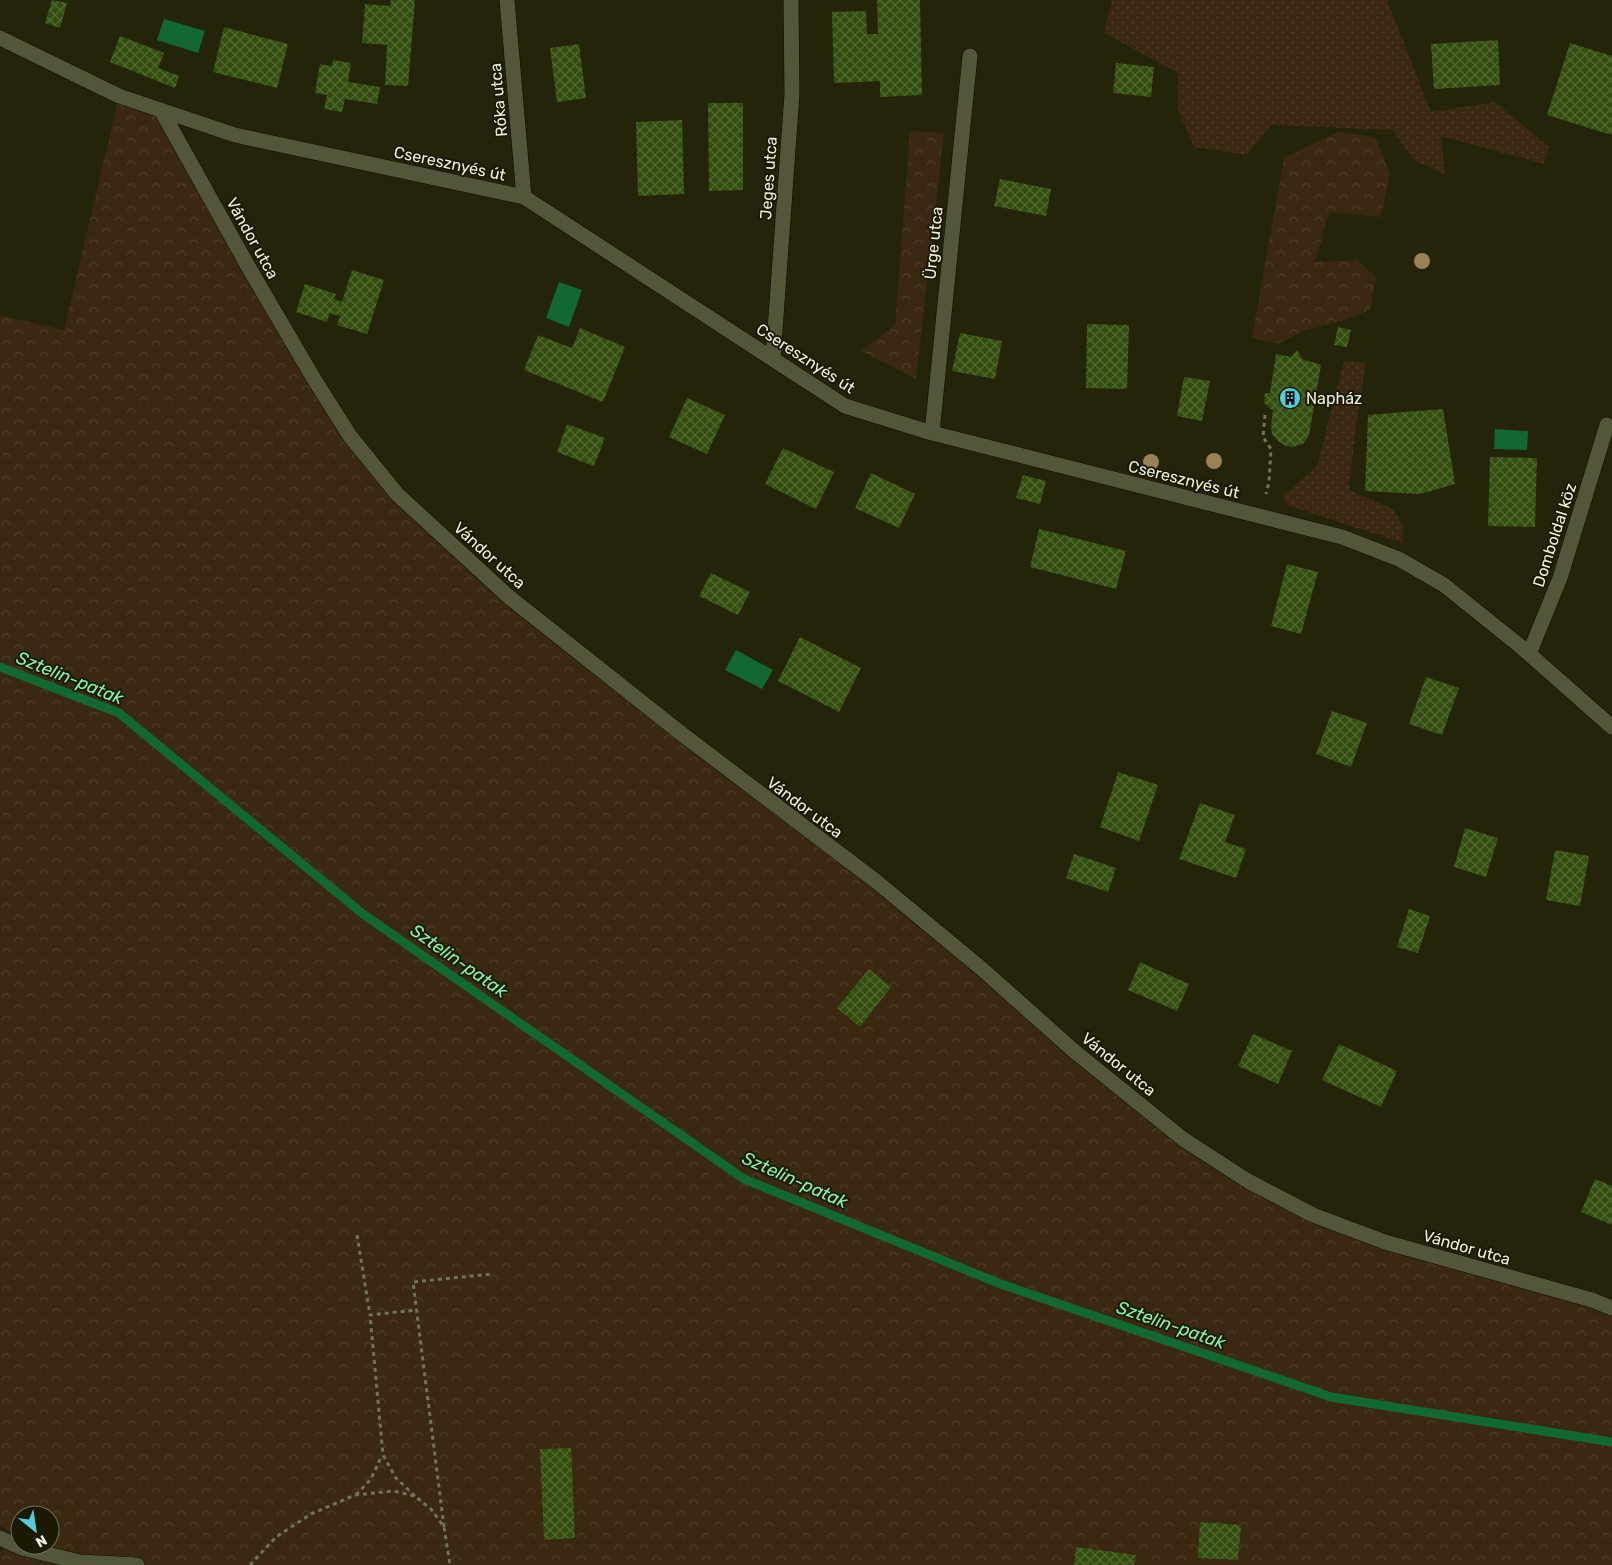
<svg xmlns="http://www.w3.org/2000/svg" width="1612" height="1565" viewBox="0 0 1612 1565" font-family="Rubik,sans-serif">
<style>
.grass{fill:url(#grass-dots)}
.forest{fill:url(#forest-crowns);fill-rule:evenodd}
.water{fill:#116830}
.lines{fill:none;stroke-linecap:round;stroke-linejoin:round}
.stream{stroke:#116830;stroke-width:9}
.building{fill:url(#building-cross-hatch)}
.minor-casing{stroke:#0c0d00;stroke-width:16}
.path{stroke:#71735b;stroke-width:3;stroke-dasharray:4 4;stroke-linecap:butt}
.minor{stroke:#54563a;stroke-width:15}
.tree{fill:#9a8256}
.labels{text-anchor:middle;stroke-width:4;stroke-linejoin:round;paint-order:stroke}
.street-label{font-size:16px;fill:#eff1e0;stroke:#1a1a02}
.poi-label{font-size:16px;fill:#eff1e0;stroke:#1a1a02;text-anchor:start}
.water-label{font-size:18px;font-style:italic;fill:#8af2a1;stroke:#1a1a02}
</style>
<defs>
<pattern id="grass-dots" width="8" height="8" patternUnits="userSpaceOnUse" patternTransform="scale(1.25)"><rect width="8" height="8" fill="#3a2811"/><path d="M2 2h.1M6 6h.1" fill="none" stroke="#4d3d28" stroke-width="1.8" stroke-linecap="round"/></pattern>
<pattern id="forest-crowns" width="20" height="18" patternUnits="userSpaceOnUse" patternTransform="scale(1.25)"><rect width="20" height="18" fill="#3a2811"/><path d="M2 6a3 3 0 1 1 6 0M12 15a3 3 0 1 1 6 0" fill="none" stroke="#4d3d28"/></pattern>
<pattern id="building-cross-hatch" width="8" height="8" patternUnits="userSpaceOnUse" patternTransform="scale(1.25)"><rect width="8" height="8" fill="#334e0e"/><path d="M0 0l8 8M0 8l8-8" fill="none" stroke="#516831"/></pattern>
</defs>
<rect width="100%" height="100%" fill="#232409"/>
<path class="grass" d="M1112,0H1387L1431,112L1495,102L1549,147L1544,164L1441,136L1445,174L1414,160L1392,130L1271,125L1247,155L1194,147L1178,110V73L1104,33Z
M1344,361L1366,363L1356,426L1349,490L1393,509L1402,524L1403,543L1287,505L1283,496L1317,466Z"/>
<path class="forest" d="M119,96L161,110L350,436L509,597L782,811L1183,1139L1313,1215L1612,1308V1565H0V1553L15,1534L0,1526V315L64,330ZM20,1515H50V1545H20Z
M910,131L944,133L916,379L861,351L895,325Z
M1338,132L1375,137L1390,173L1381,217L1329,212L1315,262L1357,260L1376,277L1370,310L1342,321L1303,331L1277,344L1252,338L1284,158Z"/>
<path class="water" d="M164,19L205,31L198,53L157,40Z
M559,282L582,290L569,327L546,318Z
M1495,429L1528,431L1527,450L1494,449Z
M736,650L773,670L762,689L725,670Z"/>
<g class="lines">
<path class="stream" d="M0,667L119,713L363,914L744,1179L998,1283L1331,1397L1612,1442"/>
</g>
<path class="building" d="M52,0L67,3L60,28L45,23Z
M391,0H415L408,86L385,85L387,45L362,43L365,4L390,6Z
M877,0H920L922,95L880,97V81L834,83L832,12L866,11L867,34H878Z
M224,27L288,44L277,88L213,72Z
M120,36L164,53L158,68L179,76L175,88L110,62Z
M1498,40L1500,85L1434,89L1431,44Z
M1570,43L1612,56V135L1547,115Z
M579,44L586,98L557,102L550,48Z
M333,60L351,63L348,82L380,87L377,104L345,99L342,112L324,109L327,95L315,93L320,64L332,66Z
M1116,63L1154,67L1151,97L1113,93Z
M708,103H743V190L709,191Z
M682,120L684,194L638,196L636,122Z
M1000,179L1051,189L1046,216L994,206Z
M352,270L384,280L367,334L337,325L340,316L330,313L327,322L296,312L305,284L336,294L334,299L342,302Z
M1087,324L1129,325L1127,389L1086,388Z
M1338,327L1351,330L1347,347L1334,345Z
M580,328L625,347L603,402L524,370L538,335L572,348Z
M960,333L1002,341L995,379L952,371Z
M1297,350L1302,359L1321,365L1309,435L1303,444L1292,447L1286,446L1278,441L1272,434L1271,426L1273,411L1264,403L1265,393H1270L1276,354L1291,357Z
M1184,377L1210,381L1202,421L1177,416Z
M687,398L725,415L707,454L669,437Z
M1443,409L1455,484L1420,494L1365,491L1368,415Z
M567,424L605,438L594,466L557,452Z
M783,448L834,472L816,509L765,484Z
M1490,457L1537,458L1535,527L1488,526Z
M871,473L915,494L899,528L855,508Z
M1023,475L1046,481L1040,504L1016,498Z
M1039,529L1126,551L1116,589L1030,567Z
M1287,564L1318,572L1301,634L1271,626Z
M711,573L750,592L738,615L699,596Z
M800,637L861,668L839,712L778,681Z
M1426,677L1459,688L1442,735L1409,724Z
M1332,711L1367,723L1351,767L1316,754Z
M1118,772L1158,785L1139,841L1100,827Z
M1200,803L1235,815L1225,842L1246,849L1236,878L1179,859Z
M1465,828L1498,838L1486,877L1454,867Z
M1555,850L1589,856L1580,906L1546,900Z
M1074,854L1116,868L1108,892L1066,878Z
M1409,909L1430,916L1418,953L1397,947Z
M1140,962L1189,984L1177,1011L1128,990Z
M869,969L891,987L860,1027L837,1008Z
M1253,1034L1292,1051L1278,1084L1238,1066Z
M1339,1044L1397,1071L1381,1107L1322,1080Z
M1595,1179L1612,1186V1225L1581,1212Z
M571,1448L575,1538L544,1540L540,1449Z
M1200,1522L1241,1525L1238,1560L1198,1558Z
M1076,1547L1136,1555L1134,1565H1074Z"/>
<g class="lines">
<g class="minor-casing">
<path id="minor" d="M507,0L524,197
M0,38L119,96L235,135L524,197L845,406L932,433L1342,537L1399,559L1444,585L1520,646L1612,727
M161,110L249,268L314,379L350,436L397,494L509,597L678,731L877,882L982,969L1074,1051L1183,1139L1248,1181L1313,1215L1385,1242L1592,1300L1612,1308
M773,358L792,94L791,0
M932,433L970,56
M1529,654L1560,578L1607,425
M0,1538L22,1548L80,1562L137,1565"/>
</g>
<path class="path" d="M1265,415L1263,437L1271,449L1269,482L1266,494
M357,1235L370,1315
M356,1495L371,1479L382,1455
M415,1496L396,1478L383,1455L370,1315L416,1310
M444,1527L413,1282L492,1274
M250,1565L276,1537L311,1514L355,1495L393,1491L415,1496L431,1509L444,1527L450,1565"/>
<use href="#minor" class="minor"/>
</g>
<g class="tree">
<circle cx="1422" cy="261" r="8"/>
<circle cx="1214" cy="461" r="8"/>
<circle cx="1151" cy="462" r="8"/>
</g>
<defs>
<g id="building-disc" transform="scale(1.125)"><circle r="9.5" fill="#53cbdb" stroke="#1a1a02"/><path d="M-4-6H4V6H1V3H-1V6H-4ZM-2.5-4.3h1.7v1.8h-1.7ZM.8-4.3h1.7v1.8H.8ZM-2.5-1h1.7V.8h-1.7ZM.8-1h1.7V.8H.8Z" fill="#111"/></g>
</defs>
<g fill-rule="evenodd">
<use href="#building-disc" x="1290" y="398"/>
</g>
<g class="labels">
<g class="street-label">
<text transform="translate(498 100) rotate(-95)" y="6">Róka utca</text>
<text transform="translate(450 163) rotate(12)" y="6">Cseresznyés út</text>
<text transform="translate(768 178) rotate(-86)" y="6">Jeges utca</text>
<text transform="translate(253 238) rotate(61)" y="6">Vándor utca</text>
<text transform="translate(933 243) rotate(-84)" y="6">Ürge utca</text>
<text transform="translate(806 358) rotate(33)" y="6">Cseresznyés út</text>
<text transform="translate(1184 479) rotate(14)" y="6">Cseresznyés út</text>
<text transform="translate(1554 535) rotate(-72)" y="6">Domboldal köz</text>
<text transform="translate(490 555) rotate(42)" y="6">Vándor utca</text>
<text transform="translate(805 807) rotate(37)" y="6">Vándor utca</text>
<text transform="translate(1119 1064) rotate(39)" y="6">Vándor utca</text>
<text transform="translate(1467 1247) rotate(16)" y="6">Vándor utca</text>
</g>
<g class="poi-label">
<text x="1306" y="404">Napház</text>
</g>
<g class="water-label">
<text transform="translate(70 678) rotate(22)" y="6">Sztelin-patak</text>
<text transform="translate(459 961) rotate(35)" y="6">Sztelin-patak</text>
<text transform="translate(795 1180) rotate(24)" y="6">Sztelin-patak</text>
<text transform="translate(1171 1325) rotate(19)" y="6">Sztelin-patak</text>
</g>
</g>
<g transform="translate(35 1530) rotate(150)"><circle r="24" fill="#1a1a02" stroke="#6f705b"/>
<path d="M0-4L9 19L0 12L-9 19Z" fill="#53cbdb"/>
<text y="-8" font-size="14" font-weight="bold" text-anchor="middle" fill="#eff1e0">N</text>
</g>
</svg>
